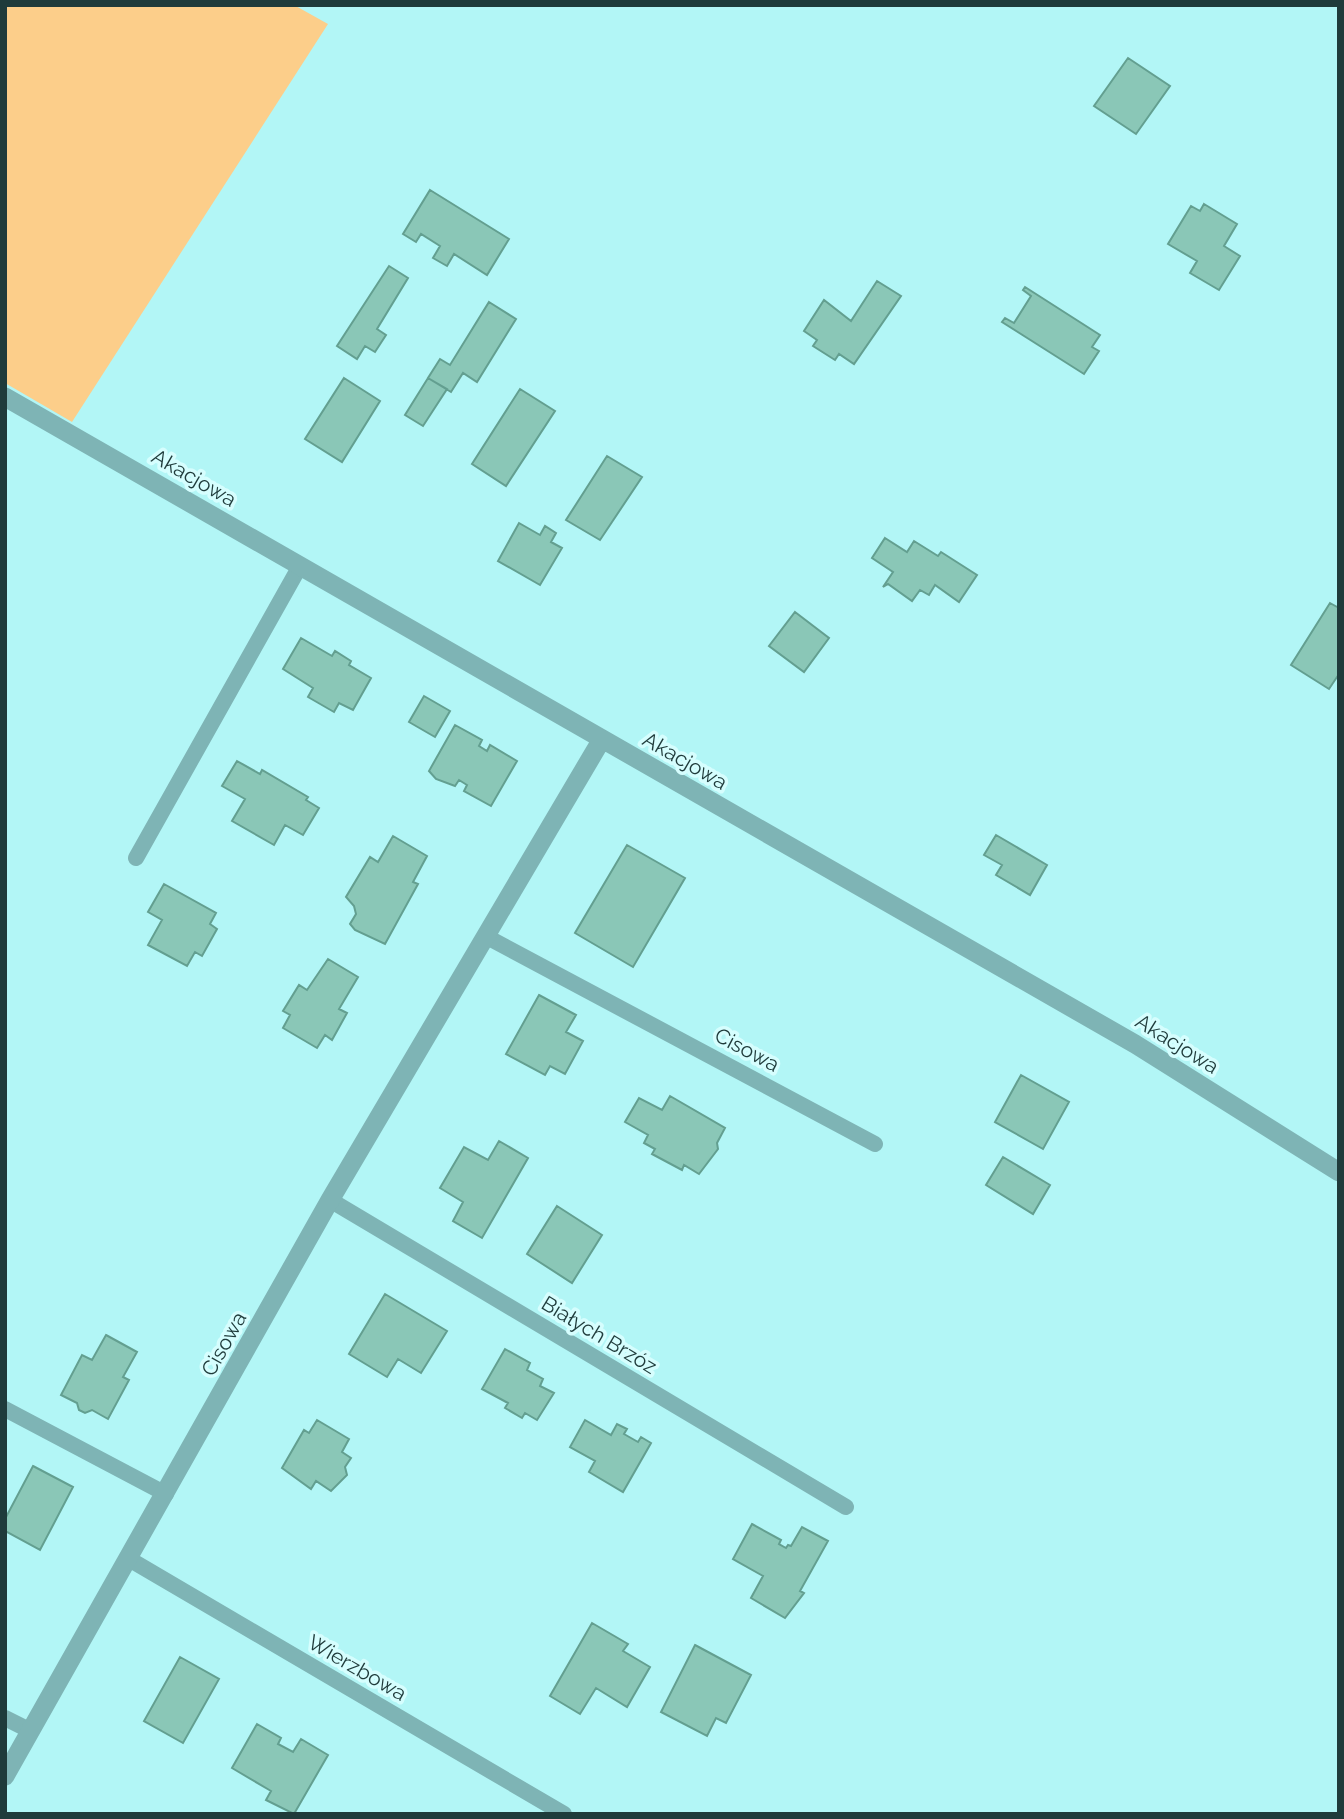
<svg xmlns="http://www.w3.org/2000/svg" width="1344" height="1819" viewBox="0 0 1344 1819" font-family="Raleway,sans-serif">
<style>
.green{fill:#fcce8a}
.building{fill:#8ac7b7;stroke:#639f90;stroke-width:2}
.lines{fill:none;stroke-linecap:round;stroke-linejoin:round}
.service{stroke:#7eb4b5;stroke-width:16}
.minor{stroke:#7eb4b5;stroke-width:19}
.labels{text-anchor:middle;stroke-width:7;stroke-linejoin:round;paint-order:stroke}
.street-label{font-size:21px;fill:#1f3b3b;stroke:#d6fefe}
</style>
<rect width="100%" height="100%" fill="#b2f6f6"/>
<path class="green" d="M5,5H294L328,24L72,422L5,383Z"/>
<path class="building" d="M1128,58L1170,86L1136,134L1094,106Z
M430,190L509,239L487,275L454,254L447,266L433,258L440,246L421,234L416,242L403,234Z
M1204,204L1237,224L1224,246L1240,256L1219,290L1190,273L1197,261L1168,244L1191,206L1200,211Z
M389,266L408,278L377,329L386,335L375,352L365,346L357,359L337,346Z
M877,281L901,296L854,364L839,354L835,360L813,346L817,340L804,331L824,300L851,321Z
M1025,287L1100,335L1092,347L1099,351L1084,374L1002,322L1005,318L1014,323L1031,296L1023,290Z
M489,302L516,319L477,382L463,373L451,392L428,378L440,359L450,365Z
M344,378L380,401L342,462L305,439Z
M428,378L447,389L423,426L405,415Z
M520,389L555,411L506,486L472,464Z
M607,456L642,477L600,540L566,520Z
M519,523L540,535L545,526L556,533L551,542L562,548L540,585L498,561Z
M885,538L907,552L914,541L938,556L941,552L977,575L959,602L935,585L929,595L920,590L912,601L888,584L883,587L893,572L872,558Z
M1330,603L1339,608V674L1329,689L1291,665Z
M795,612L829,638L804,672L769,646Z
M301,638L332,656L335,651L351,661L349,665L371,678L353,710L339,703L334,712L308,697L313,688L283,669Z
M424,696L450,711L435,737L409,722Z
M455,725L482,740L479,746L487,751L490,745L517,761L491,806L464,791L467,785L459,780L455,786L436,779L429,771Z
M237,761L260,774L262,770L308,797L306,800L319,808L303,835L285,825L274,845L232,821L245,799L222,786Z
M996,835L1047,865L1030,895L996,875L1002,865L984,855Z
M393,836L427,856L413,882L418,884L385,944L355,930L350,924L356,914L354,906L346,897L370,857L378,862Z
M627,845L685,878L633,967L575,933Z
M164,884L216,913L210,924L217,929L202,956L195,952L187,966L148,945L162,920L148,912Z
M328,959L358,977L339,1009L347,1013L332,1040L325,1035L317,1048L283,1028L290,1015L283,1011L299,985L307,990Z
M539,995L576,1015L566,1032L583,1041L565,1074L550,1066L545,1075L506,1054Z
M1021,1075L1069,1102L1043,1149L995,1122Z
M670,1096L725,1128L717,1143L718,1149L699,1174L684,1165L682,1170L652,1154L655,1149L644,1143L648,1135L625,1122L639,1098L662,1110Z
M499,1141L528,1158L482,1238L453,1221L463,1202L440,1188L464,1147L488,1160Z
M1003,1157L1050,1185L1033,1214L986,1185Z
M557,1206L602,1235L572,1283L527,1254Z
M385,1294L447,1331L421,1373L398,1359L387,1377L349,1354Z
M106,1335L137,1352L123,1377L129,1380L108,1419L92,1410L85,1413L79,1410L77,1403L61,1395L82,1355L92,1360Z
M505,1349L530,1363L527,1370L543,1379L540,1386L554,1393L537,1420L525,1413L522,1418L505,1408L508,1403L482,1389Z
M317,1420L349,1439L342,1452L351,1458L345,1467L347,1475L331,1491L316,1481L311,1489L282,1468L304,1430L309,1433Z
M585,1420L611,1435L617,1424L627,1429L624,1434L638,1442L641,1437L651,1443L623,1492L589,1472L595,1461L570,1447Z
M33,1466L73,1487L40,1550L5,1531V1519Z
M752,1524L781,1540L779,1544L786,1548L788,1545L791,1546L802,1527L828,1541L800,1591L804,1593L785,1618L751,1598L763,1576L733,1559Z
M592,1623L628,1644L623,1651L650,1667L627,1707L596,1688L580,1714L550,1696Z
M695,1645L751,1675L726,1723L716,1718L707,1736L661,1712Z
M180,1657L219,1679L183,1743L144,1721Z
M257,1724L281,1738L278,1744L293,1752L301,1739L328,1755L294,1814L266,1800L271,1791L232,1768Z"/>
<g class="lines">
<path class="service" d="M136,858L300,566
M487,937L875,1144
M330,1200L846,1507
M5,1409L166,1494
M129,1559L564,1814
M5,1718L31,1731"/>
<path class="minor" d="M5,397L1135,1044L1339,1172
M5,1776L330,1200L602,739"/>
</g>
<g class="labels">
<g class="street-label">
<text transform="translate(194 478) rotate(30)" y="7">Akacjowa</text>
<text transform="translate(685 761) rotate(30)" y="7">Akacjowa</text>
<text transform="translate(1177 1044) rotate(32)" y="7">Akacjowa</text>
<text transform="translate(747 1050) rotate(28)" y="7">Cisowa</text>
<text transform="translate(599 1335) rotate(31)" y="7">Białych Brzóz</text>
<text transform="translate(224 1344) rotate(-61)" y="7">Cisowa</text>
<text transform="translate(357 1668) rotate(30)" y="7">Wierzbowa</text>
</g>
</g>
<rect width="1344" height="1819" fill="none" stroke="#1f3b3b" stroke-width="14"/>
</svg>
